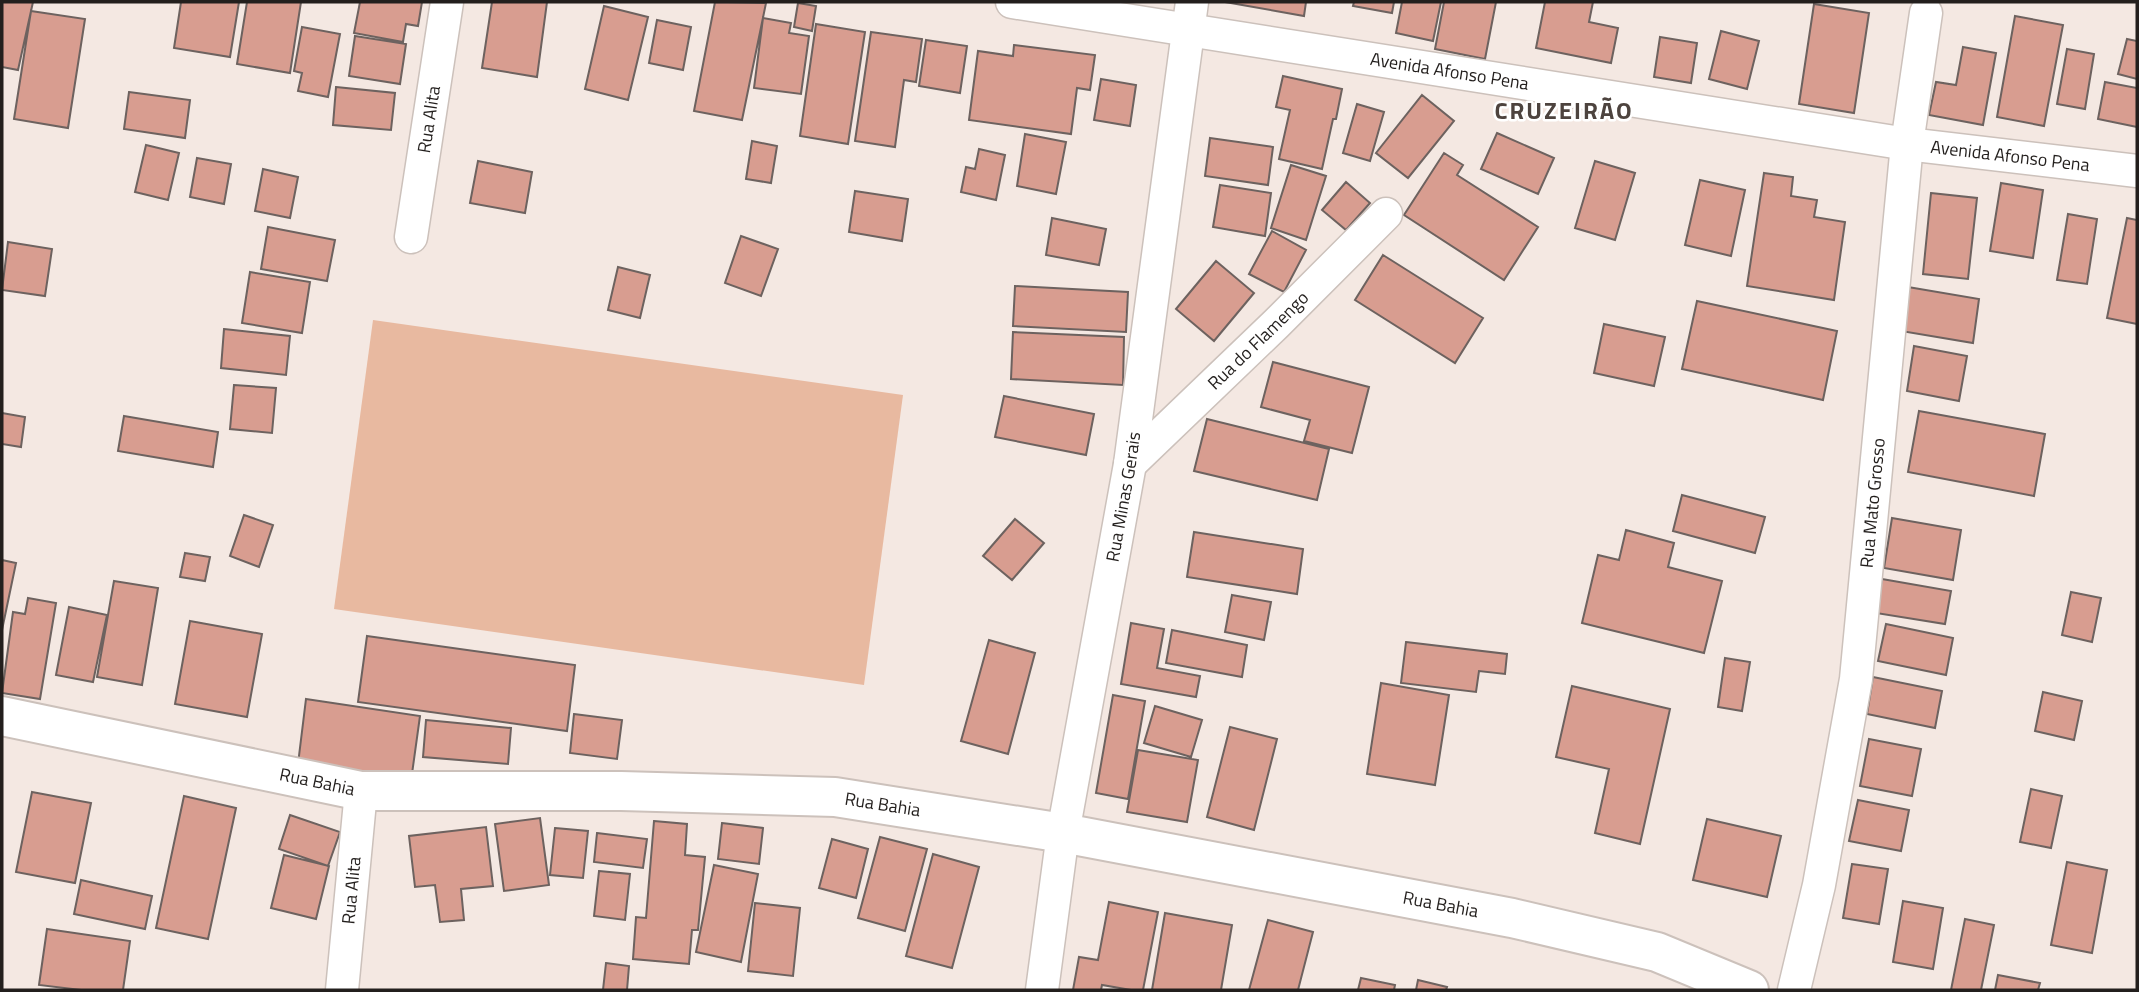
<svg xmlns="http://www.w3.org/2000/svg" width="2139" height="992" viewBox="0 0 2139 992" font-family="'Titillium Web',sans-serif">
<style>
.green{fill:#e8b9a0}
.building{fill:#d89d90;stroke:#6d625f;stroke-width:2}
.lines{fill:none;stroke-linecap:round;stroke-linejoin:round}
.street-casing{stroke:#ccc1bb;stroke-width:35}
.secondary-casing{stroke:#ccc1bb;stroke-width:42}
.street{stroke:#fff;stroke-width:32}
.secondary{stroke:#fff;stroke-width:38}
.labels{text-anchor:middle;stroke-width:5;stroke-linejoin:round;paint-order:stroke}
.street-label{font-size:18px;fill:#231f1d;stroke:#fff}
.district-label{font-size:24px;font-weight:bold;letter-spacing:2px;fill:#4d433e;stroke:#fff}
</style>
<rect width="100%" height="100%" fill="#f4e8e2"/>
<path class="green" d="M373,320L903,395L864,685L334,609Z"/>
<path class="building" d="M2,2H33L18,70L2,67Z
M181,2H239L230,57L174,48Z
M247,2H301L290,73L237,64Z
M360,2H422L418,26L406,24L403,42L354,33Z
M492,2H547L537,77L482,68Z
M715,2L766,3L742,120L694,111Z
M1225,2H1306L1304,16Z
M1354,2H1394L1392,13L1353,6Z
M1402,2H1441L1433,41L1396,33Z
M1444,2H1496L1485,59L1435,49Z
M1545,2H1593L1589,22L1618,28L1611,63L1536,48Z
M798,3L816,6L812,31L794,27Z
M1814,4L1869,13L1854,113L1799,104Z
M604,6L648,17L628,100L585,89Z
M31,11L85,19L68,128L14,119Z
M2015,16L2063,25L2044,126L1997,117Z
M763,18L791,23L789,33L809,36L801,94L754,88Z
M657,20L691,27L683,70L649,63Z
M816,24L865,32L848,144L800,136Z
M302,27L340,34L328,97L298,91L302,73L294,71Z
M1721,31L1759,41L1747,89L1709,79Z
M871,32L922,39L916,82L904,80L895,147L855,141Z
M355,36L406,44L400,84L349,76Z
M1660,37L1697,43L1691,83L1654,77Z
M2127,39L2137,41V79L2118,74Z
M926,40L967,46L960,93L919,86Z
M1014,45L1095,55L1090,90L1077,88L1071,134L969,120L978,51L1013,56Z
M1963,47L1996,53L1983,125L1929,115L1936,82L1956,85Z
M2067,49L2094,54L2085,109L2057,104Z
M1283,76L1342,89L1336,119H1333L1322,169L1279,159L1290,110L1276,107Z
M1101,79L1136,85L1130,126L1094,120Z
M2105,82L2137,88V127L2098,119Z
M336,87L395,93L391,130L333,125Z
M129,92L190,100L185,138L124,129Z
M1422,95L1454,121L1408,178L1376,153Z
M1357,104L1384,112L1370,161L1343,153Z
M1497,133L1554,158L1538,194L1481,169Z
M1025,134L1066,142L1056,194L1017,186Z
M1210,138L1273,147L1268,185L1205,176Z
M752,141L777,146L771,183L746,179Z
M146,145L179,153L168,200L135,192Z
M979,149L1005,155L996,200L961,192L966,167L975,169Z
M1444,153L1463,165L1457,175L1538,227L1504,280L1404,215Z
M197,158L231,164L224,204L190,197Z
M478,161L532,172L525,213L470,203Z
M1595,161L1635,173L1615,240L1575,228Z
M1291,165L1326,176L1306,240L1271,228Z
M263,169L298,177L290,218L255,211Z
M1764,173L1793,177L1791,196L1817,200L1814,217L1845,222L1834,300L1747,286Z
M1700,180L1745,190L1731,256L1685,245Z
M1346,182L1370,203L1346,230L1322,210Z
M2001,183L2043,190L2033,258L1990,251Z
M1220,185L1271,193L1265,236L1213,227Z
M855,191L908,199L902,241L849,232Z
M1931,193L1977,198L1968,279L1923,274Z
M2068,214L2097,219L2087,284L2057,280Z
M1052,218L1106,229L1099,265L1046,255Z
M2127,218L2137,220V324L2107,318Z
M268,227L335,240L327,281L261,269Z
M1272,231L1306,250L1284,292L1249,274Z
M741,236L778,249L761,296L725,283Z
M8,242L52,249L45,296L2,290Z
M1383,255L1483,318L1455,363L1355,300Z
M1216,261L1254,293L1214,341L1176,309Z
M618,267L650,275L640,318L608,310Z
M250,272L310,282L302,333L242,323Z
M1015,286L1128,292L1126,332L1013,326Z
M1908,287L1979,299L1973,343L1901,331Z
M1697,301L1837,331L1823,400L1682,369Z
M1604,324L1665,337L1654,386L1594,373Z
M224,329L290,336L286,375L221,368Z
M1013,332L1124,337L1123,385L1011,379Z
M1914,346L1967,356L1959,401L1907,391Z
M1273,362L1369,387L1352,453L1304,441L1310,420L1261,407Z
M234,385L276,388L272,433L230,429Z
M1004,396L1094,414L1086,455L995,437Z
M1919,411L2045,434L2034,496L1908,472Z
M2,413L25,417L21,447L2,444Z
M124,416L218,432L213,467L118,451Z
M1207,419L1329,449L1317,500L1194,471Z
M1682,495L1765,517L1755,553L1673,531Z
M244,515L273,525L259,567L230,556Z
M1892,518L1961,530L1953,580L1884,568Z
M1015,519L1044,543L1012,580L983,556Z
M1626,530L1674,543L1668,567L1722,581L1704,653L1582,623L1598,555L1619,560Z
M1194,532L1303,549L1297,594L1187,577Z
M185,553L210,557L205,581L180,577Z
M2,560L16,563L2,630Z
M1882,579L1951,591L1945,624L1876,613Z
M114,581L158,588L142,685L97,677Z
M2071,592L2101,598L2092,642L2062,635Z
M1232,595L1271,602L1264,640L1225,632Z
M28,598L56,603L40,699L2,693L13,612L25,614Z
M69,607L107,615L93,682L56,675Z
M190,621L262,634L247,717L175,704Z
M1131,623L1164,629L1157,668L1200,676L1196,697L1121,684Z
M1886,624L1953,638L1946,675L1878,661Z
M1172,630L1247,645L1242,677L1166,663Z
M367,636L575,665L567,731L358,702Z
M989,640L1035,653L1008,754L961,741Z
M1406,642L1507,654L1505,674L1479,671L1476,692L1401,683Z
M1725,658L1750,662L1742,711L1718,707Z
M1873,677L1942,691L1935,728L1867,714Z
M1381,683L1449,695L1435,785L1367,774Z
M1572,686L1670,709L1640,844L1595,833L1609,769L1556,757Z
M2043,692L2082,701L2074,740L2035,731Z
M1113,695L1145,701L1128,799L1096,793Z
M306,699L420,716L411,781L298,764Z
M1155,706L1202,720L1191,757L1144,743Z
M574,714L622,720L617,759L570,753Z
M426,720L511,728L508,764L423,757Z
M1230,727L1277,739L1254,830L1207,817Z
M1869,739L1921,749L1912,796L1860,786Z
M1138,750L1198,760L1187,822L1127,812Z
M2031,789L2062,796L2051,848L2020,842Z
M32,792L91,803L75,883L16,872Z
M184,796L236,808L208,939L156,928Z
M1858,800L1909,810L1901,851L1849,841Z
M290,815L340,832L328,866L279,849Z
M540,818L549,885L504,891L495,824Z
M1707,819L1781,836L1767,897L1693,880Z
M654,821L687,824L685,855L705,857L698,930H692L689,964L633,959L636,917L646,918Z
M722,823L763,828L759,864L718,859Z
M486,827L493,886L461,889L464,920L440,922L435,885L415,887L409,836Z
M555,828L588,831L583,878L550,875Z
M597,833L647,839L643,868L594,862Z
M880,837L927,849L905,931L858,918Z
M832,839L868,849L856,898L819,888Z
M933,854L979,867L952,968L906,956Z
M284,855L329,866L316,919L271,908Z
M2067,862L2107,870L2092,953L2051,945Z
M1852,864L1888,869L1879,924L1843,918Z
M714,865L758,874L741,962L696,952Z
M599,871L630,874L625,920L594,916Z
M81,880L152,896L145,929L74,914Z
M1903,901L1943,908L1933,969L1893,962Z
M1109,902L1158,912L1143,990H1131L1102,985L1101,990H1073L1079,957L1098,960Z
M755,903L800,908L793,976L748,971Z
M1165,913L1232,925L1221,990H1152Z
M1965,919L1994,925L1981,990H1951Z
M1268,920L1313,932L1298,990H1249Z
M47,929L130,941L123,990H81L39,985Z
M606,963L629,966L627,990H603Z
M1998,975L2040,983L2038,990H1995Z
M1361,978L1395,985L1394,990H1358Z
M1418,980L1447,987L1446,990H1416Z"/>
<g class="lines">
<g class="street-casing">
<g id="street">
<path id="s1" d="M1012,2L1907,144L2137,171"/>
<path id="s2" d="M411,237L447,2"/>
<path id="s3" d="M1130,464L1276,324L1386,214"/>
<path id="s4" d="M342,990L361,791"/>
<path id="s5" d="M1042,990L1063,833L1130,464L1192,2"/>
<path id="s6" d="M1794,990L1819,885L1856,679L1907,144L1926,13"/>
</g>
</g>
<g class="secondary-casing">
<g id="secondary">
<path id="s7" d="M2,716L361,791H621L835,797L1063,833L1512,918L1657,952L1749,990"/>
</g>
</g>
<use href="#street" class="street"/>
<use href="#secondary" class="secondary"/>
</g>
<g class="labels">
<g class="street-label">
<text dy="6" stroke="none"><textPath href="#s1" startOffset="443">Avenida Afonso Pena</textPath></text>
<text dy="6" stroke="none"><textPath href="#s2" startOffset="119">Rua Alita</textPath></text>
<text dy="6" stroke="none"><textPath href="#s1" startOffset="1010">Avenida Afonso Pena</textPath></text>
<text dy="6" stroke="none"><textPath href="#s3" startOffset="178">Rua do Flamengo</textPath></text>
<text dy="6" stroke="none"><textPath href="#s5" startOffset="500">Rua Minas Gerais</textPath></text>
<text dy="6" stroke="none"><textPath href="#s6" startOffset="494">Rua Mato Grosso</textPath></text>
<text dy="6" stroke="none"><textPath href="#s7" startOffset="322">Rua Bahia</textPath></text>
<text dy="6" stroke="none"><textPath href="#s7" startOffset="889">Rua Bahia</textPath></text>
<text dy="6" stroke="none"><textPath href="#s4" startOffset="100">Rua Alita</textPath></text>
<text dy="6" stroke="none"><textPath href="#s7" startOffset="1456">Rua Bahia</textPath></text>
</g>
<g class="district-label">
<text x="1564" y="119">CRUZEIRÃO</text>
</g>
</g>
<rect width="2139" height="992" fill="none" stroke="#231f1d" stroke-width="7"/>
</svg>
